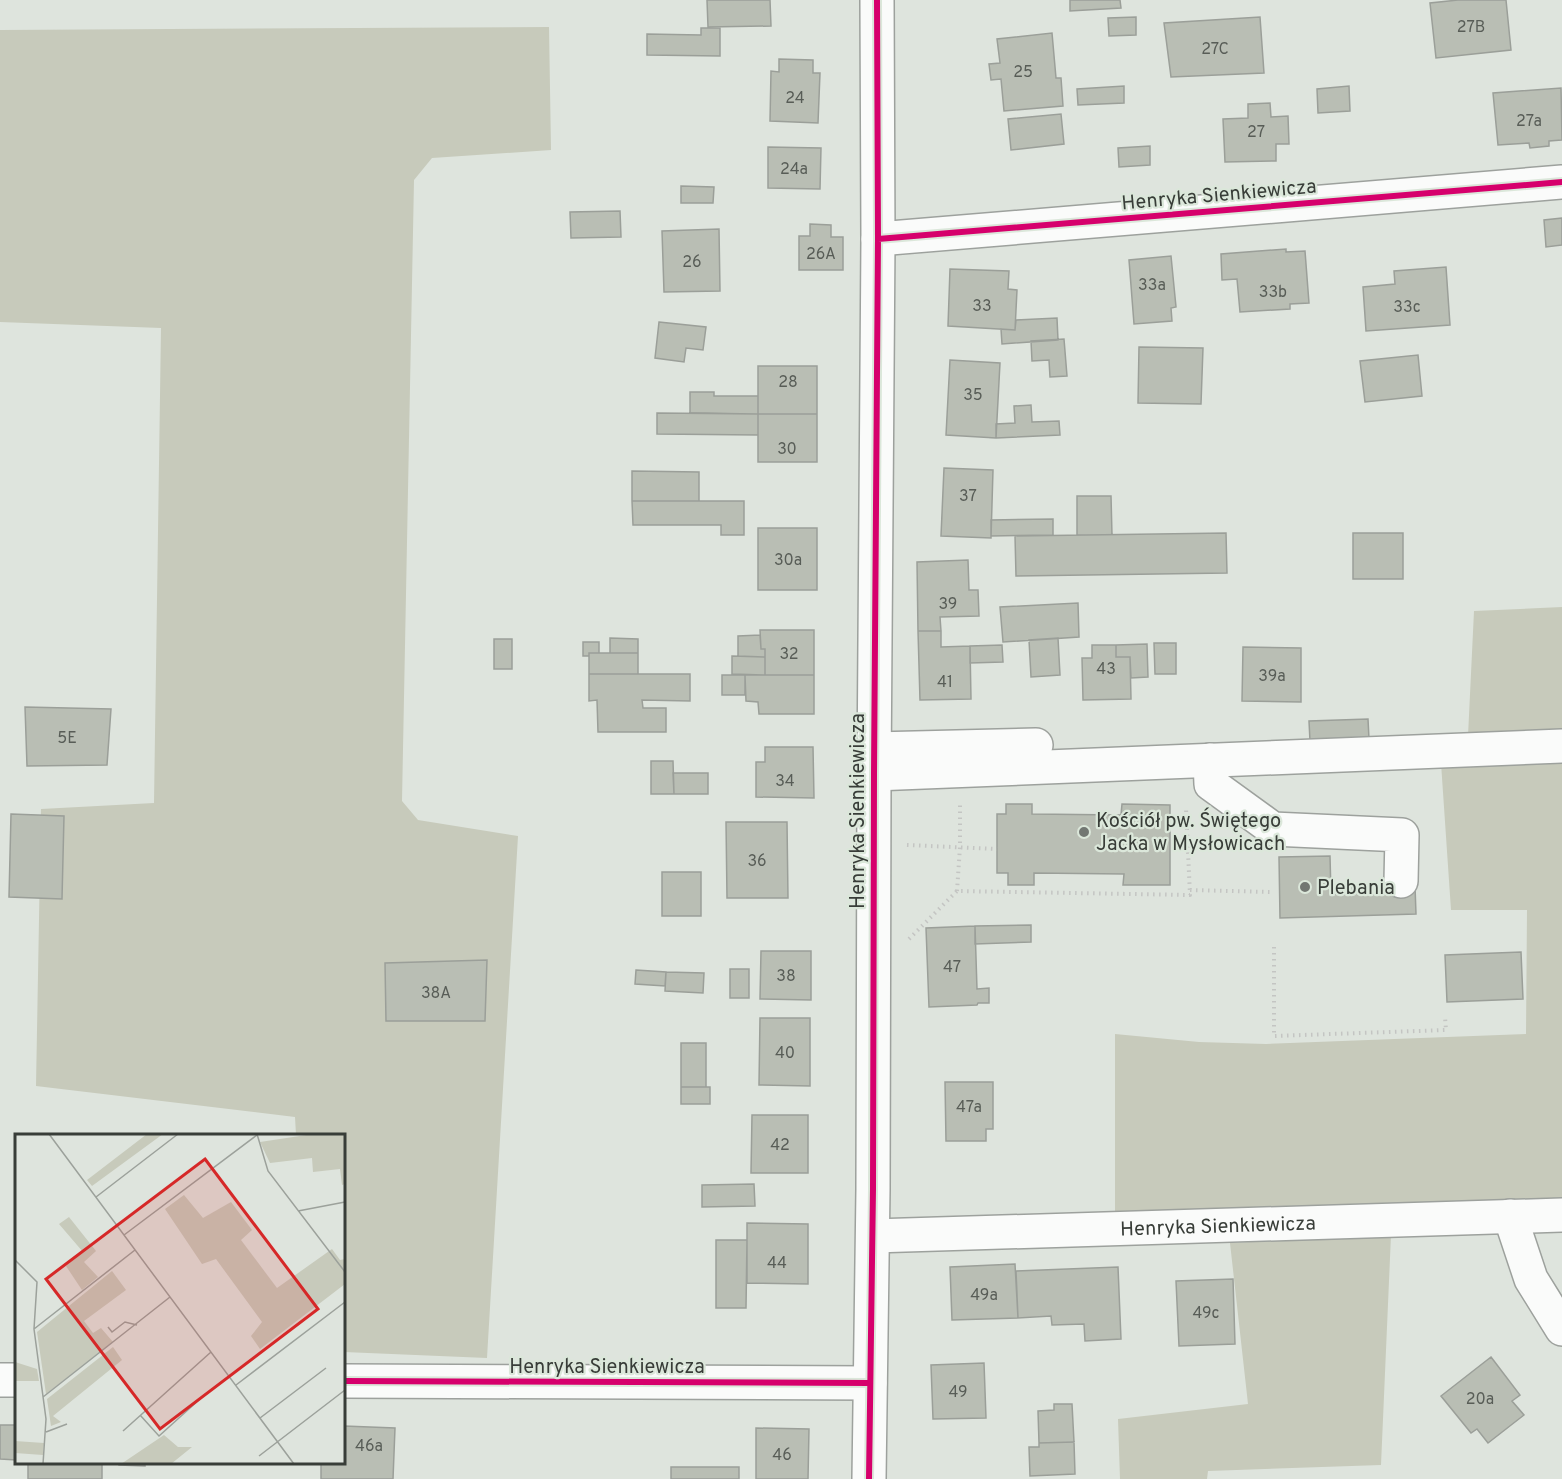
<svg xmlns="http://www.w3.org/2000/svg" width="1562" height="1479" viewBox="0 0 1562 1479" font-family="Overpass,sans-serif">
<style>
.green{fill:#c7cabb}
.building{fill:#b9beb4;stroke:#9b9f99;stroke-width:1.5}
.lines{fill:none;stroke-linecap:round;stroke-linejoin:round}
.minor-casing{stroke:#9da19d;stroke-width:36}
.path{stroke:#c4c5c3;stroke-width:4;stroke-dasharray:1.5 4.5;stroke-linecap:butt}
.minor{stroke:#fafbfa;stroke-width:33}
.cycleway-casing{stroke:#dbe7da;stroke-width:10}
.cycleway{stroke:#d6006c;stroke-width:6}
.poi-dot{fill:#727772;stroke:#dbe7da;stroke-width:2}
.labels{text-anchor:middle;stroke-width:4.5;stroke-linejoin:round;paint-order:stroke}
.number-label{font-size:16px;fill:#585d57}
.street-label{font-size:20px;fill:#383d38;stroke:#dbe7da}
.poi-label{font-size:20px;fill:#383d38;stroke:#dbe7da;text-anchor:start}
.inset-road{fill:none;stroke:#9ca19b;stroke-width:1.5}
.view{fill:#d62828;fill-opacity:0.15;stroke:#d62828;stroke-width:3}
.inset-edge{fill:none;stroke:#383d38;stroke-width:3}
</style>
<rect width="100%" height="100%" fill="#dee4dd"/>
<path class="green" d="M549,27L551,150L432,158L414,180L402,801L418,820L518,836L487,1358L344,1352V1136L296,1135L295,1117L36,1086L41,809L154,803L161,328L0,322V30Z
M1562,607V734L1468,736L1474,611Z
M1562,758V1205L1115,1216V1034L1199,1042L1266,1044L1526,1034L1527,910H1451L1441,763Z
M1391,1235L1381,1465L1208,1471L1207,1479H1120L1118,1419L1248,1404L1230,1243Z"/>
<path class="building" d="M707,0H770L771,26L708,27Z
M1070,0H1120L1121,8L1070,11Z
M1458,0H1506L1511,50L1436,58L1430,3Z
M1136,17V35L1109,36L1108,18Z
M1260,17L1264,73L1171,77L1164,23Z
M701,28H720V56L647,55V34L701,35Z
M1052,33L1056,78H1061L1063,106L1004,111L1001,79L991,80L989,64L1000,63L997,39Z
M779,59L813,60V73H820L818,123L770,121L771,71L779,72Z
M1124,86V103L1078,105L1077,89Z
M1349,86L1350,111L1318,113L1317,89Z
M1561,88L1562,140L1549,141V146L1530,148L1529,143L1498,145L1493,93Z
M1270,103L1271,117L1288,116L1289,144H1276V161L1225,162L1223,119L1248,118V104Z
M1061,114L1064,144L1011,150L1008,119Z
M1150,146V165L1119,167L1118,148Z
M768,147L821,148L820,189L768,188Z
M681,186L714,187L713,203H681Z
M620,211L621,237L571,238L570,212Z
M1562,218V245L1546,247L1544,220Z
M810,224L831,225V237H843V270H799V236H810Z
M719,229L720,291L664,292L662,231Z
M1286,249V252L1305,251L1309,303L1290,304V309L1240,312L1237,279L1222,280L1221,254Z
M1171,256L1176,307L1171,308L1172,321L1134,324L1129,260Z
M1446,267L1450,325L1366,331L1363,287L1395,284L1394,271Z
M950,269L1009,271L1008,289L1017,290L1015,330L948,326Z
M1057,318L1058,340L1002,344L1001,329L1015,330L1016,320Z
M659,322L706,327L703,350L686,348L684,362L655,358Z
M1064,339L1067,376L1050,377L1049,360L1032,361L1031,341Z
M1139,347L1203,348L1201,404L1138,403Z
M1418,355L1422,396L1365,402L1360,361Z
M950,360L1000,363L996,438L946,435Z
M758,366H817V414H758Z
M690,392H714V396H758V414L690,413Z
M1031,405L1032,422L1059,421L1060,435L996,438V424L1015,423L1014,406Z
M657,413L758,414V435L657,434Z
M758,414H817V462H758Z
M944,468L993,470L991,538L941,536Z
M632,471L699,472V501H632Z
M1077,496H1111L1112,535H1077Z
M632,501H744V535H721V525H633Z
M1053,519V535L991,536V520Z
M758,528H817V590H758Z
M1226,533L1227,573L1016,576L1015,536Z
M1353,533H1403V579H1353Z
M968,560L969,590H978L979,616L940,617L941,631H918L917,562Z
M1078,603L1079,637L1003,642L1000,607Z
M760,630H814V675H765V649H761Z
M918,631H941V647L970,646L971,699L920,700Z
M760,635L761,649H765V657L738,656V636Z
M610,638L638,639V653H610Z
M1058,638L1060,675L1031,677L1029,640Z
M494,639H512V669H494Z
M583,642H599V653H589V656H583Z
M1154,643H1176V674H1155Z
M1147,644L1148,677L1131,678L1130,657H1116V645Z
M1002,645L1003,662L970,663V646Z
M1092,645H1116V657H1130L1131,699L1083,700L1082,658H1092Z
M1243,647L1301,648V702L1242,701Z
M589,653H638V674H589Z
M732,656L765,657V675L732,674Z
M589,674H690V701L642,700L643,708H666V732H598L597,700L589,701Z
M722,675H745V695H722Z
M745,675H814V714H759L758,702L746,701Z
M25,707L111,709L107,765L27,766Z
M1368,719L1369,739L1310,741L1309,721Z
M765,747H813L814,798L756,797V762H765Z
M651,761H673L674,794H651Z
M673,773H708V794H674Z
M1006,804H1032V814L1121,815L1122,804L1170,805V885H1123L1124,874L1034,873V885H1008V873H997V814H1006Z
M11,814L64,816L62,899L9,897Z
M726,822H787L788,898H727Z
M1330,856L1331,894H1346L1345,888L1415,886L1416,914L1280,918L1279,857Z
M662,872H701V916H662Z
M1031,925V942L975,944V926Z
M975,926L977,989L989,988V1003H978L977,1005L929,1007L926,928Z
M761,951H811V1000L760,999Z
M1521,952L1523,999L1447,1002L1445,955Z
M487,960L485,1021H386L385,963Z
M730,969H749V998H730Z
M636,970L666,972L665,986L635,984Z
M666,972L704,973L703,993L665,991Z
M760,1018H810V1086L759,1085Z
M681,1043H706V1087H681Z
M945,1082H993V1129H986V1141H946Z
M681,1087H710V1104H681Z
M752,1115H808V1173H751Z
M754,1184L755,1206L702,1207V1185Z
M747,1223L808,1224V1284L747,1283Z
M716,1240H747L746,1308H716Z
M1015,1264L1018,1318L952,1320L950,1267Z
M1118,1267L1121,1339L1085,1341L1084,1324L1052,1325L1051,1316L1018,1318L1016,1271Z
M1233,1279L1235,1344L1179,1346L1176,1281Z
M1491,1357L1520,1395L1512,1401L1524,1415L1488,1443L1477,1429L1471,1433L1441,1396Z
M984,1363L986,1418L933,1419L931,1365Z
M1054,1404H1072L1074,1442L1039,1443L1038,1411L1054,1410Z
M0,1425H16V1460L0,1459Z
M344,1426L395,1428L393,1479H321V1462H344Z
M756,1428L809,1429L808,1479H756Z
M1074,1442L1075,1474L1030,1476L1029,1447H1039V1443Z
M28,1462H102V1479H28Z
M119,1462H145V1466L119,1465Z
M671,1467H739V1479H671Z"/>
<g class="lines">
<g class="minor-casing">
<g id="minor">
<path d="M878,239L1562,182"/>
<path d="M874,749L1036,745"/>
<path d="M1210,760L1211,784L1273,829L1402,835L1401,881"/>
<path d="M874,774L1562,746"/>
<path d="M1510,1216L1531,1279L1562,1329"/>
<path id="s1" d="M873,1236L1562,1215"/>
<path d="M0,1380H16"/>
<path d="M344,1381L870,1383"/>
<path d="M869,1479L873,1189L874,774L878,239L877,0"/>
</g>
</g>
<path class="path" d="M907,845L997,849
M1190,890L1271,892
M957,891L960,847V804
M909,939L957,891L1190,895L1186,808
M1274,947V1036L1446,1030L1445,1017"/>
<use href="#minor" class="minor"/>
<g class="cycleway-casing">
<path id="cycleway" d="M878,239L1562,182
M344,1381L870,1383
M869,1479L873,1189L874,774L878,239L877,0"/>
</g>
<use href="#cycleway" class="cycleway"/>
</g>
<g class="poi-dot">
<circle cx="1084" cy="832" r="6"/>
<circle cx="1305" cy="887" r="6"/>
</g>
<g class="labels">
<g class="number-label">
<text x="1471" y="32">27B</text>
<text x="1215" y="54">27C</text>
<text x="1023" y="77">25</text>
<text x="795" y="103">24</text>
<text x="1529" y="126">27a</text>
<text x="1256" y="137">27</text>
<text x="794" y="174">24a</text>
<text x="821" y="259">26A</text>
<text x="692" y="267">26</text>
<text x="1152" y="290">33a</text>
<text x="1273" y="297">33b</text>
<text x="982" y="311">33</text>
<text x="1407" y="312">33c</text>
<text x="788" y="387">28</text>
<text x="973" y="400">35</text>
<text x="787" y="454">30</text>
<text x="968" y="501">37</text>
<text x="788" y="565">30a</text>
<text x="948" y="609">39</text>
<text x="789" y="659">32</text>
<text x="1106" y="674">43</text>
<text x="1272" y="681">39a</text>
<text x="945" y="687">41</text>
<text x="67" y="743">5E</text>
<text x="785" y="786">34</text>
<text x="757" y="866">36</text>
<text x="952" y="972">47</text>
<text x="786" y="981">38</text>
<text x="436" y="998">38A</text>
<text x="785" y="1058">40</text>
<text x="969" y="1112">47a</text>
<text x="780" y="1150">42</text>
<text x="777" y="1268">44</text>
<text x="984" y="1300">49a</text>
<text x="1206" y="1318">49c</text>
<text x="958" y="1397">49</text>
<text x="1480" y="1404">20a</text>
<text x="369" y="1451">46a</text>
<text x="782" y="1460">46</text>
</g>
<g class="street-label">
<text transform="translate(1219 194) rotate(-5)" y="7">Henryka Sienkiewicza</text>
<text transform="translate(857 811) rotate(-90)" y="7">Henryka Sienkiewicza</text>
<text dy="7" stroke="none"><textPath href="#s1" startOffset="345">Henryka Sienkiewicza</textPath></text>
<text x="607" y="1373">Henryka Sienkiewicza</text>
</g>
<g class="poi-label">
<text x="1096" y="827">Kościół pw. Świętego<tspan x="1096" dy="23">Jacka w Mysłowicach</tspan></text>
<text x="1317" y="894">Plebania</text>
</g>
</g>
<g transform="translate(15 1134)">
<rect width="330" height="330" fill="#dee4dd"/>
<path d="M132,0H148L77,52L72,46ZM298,0H330V50L327,51L325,35L298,38L297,24L255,29L245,8ZM169,61L188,84L216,68L237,96L226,106L262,154L317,115L325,126L330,125V150L245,215L236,202L247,188L201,125L187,130L150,75ZM54,83L81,117L69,128L83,143L67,156L51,132L68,118L44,90ZM97,137L111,156L69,187L78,199L86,194L98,208L31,260L22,198ZM98,213L107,226L38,282L46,288L36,292L32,265ZM0,228L22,235L24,247H0ZM149,301L163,313H177L156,330H106ZM0,307L29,309L28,321L0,319Z" fill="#c7cabb"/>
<path class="inset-road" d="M34,0L279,330M242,0L253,37L330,138M81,63L163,0M283,77L330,68M109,101L242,1M0,126L22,148L19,195L31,285L28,330M93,193L97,198L110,188L122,191M19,195L120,116M221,251L330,168M28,263L155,163M125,281L144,302L185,265M245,284L311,234M108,297L196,218M31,298L52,290M244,322L330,256"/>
<path class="view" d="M190,25L303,175L145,295L31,145Z"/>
<rect width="330" height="330" class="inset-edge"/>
</g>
</svg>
